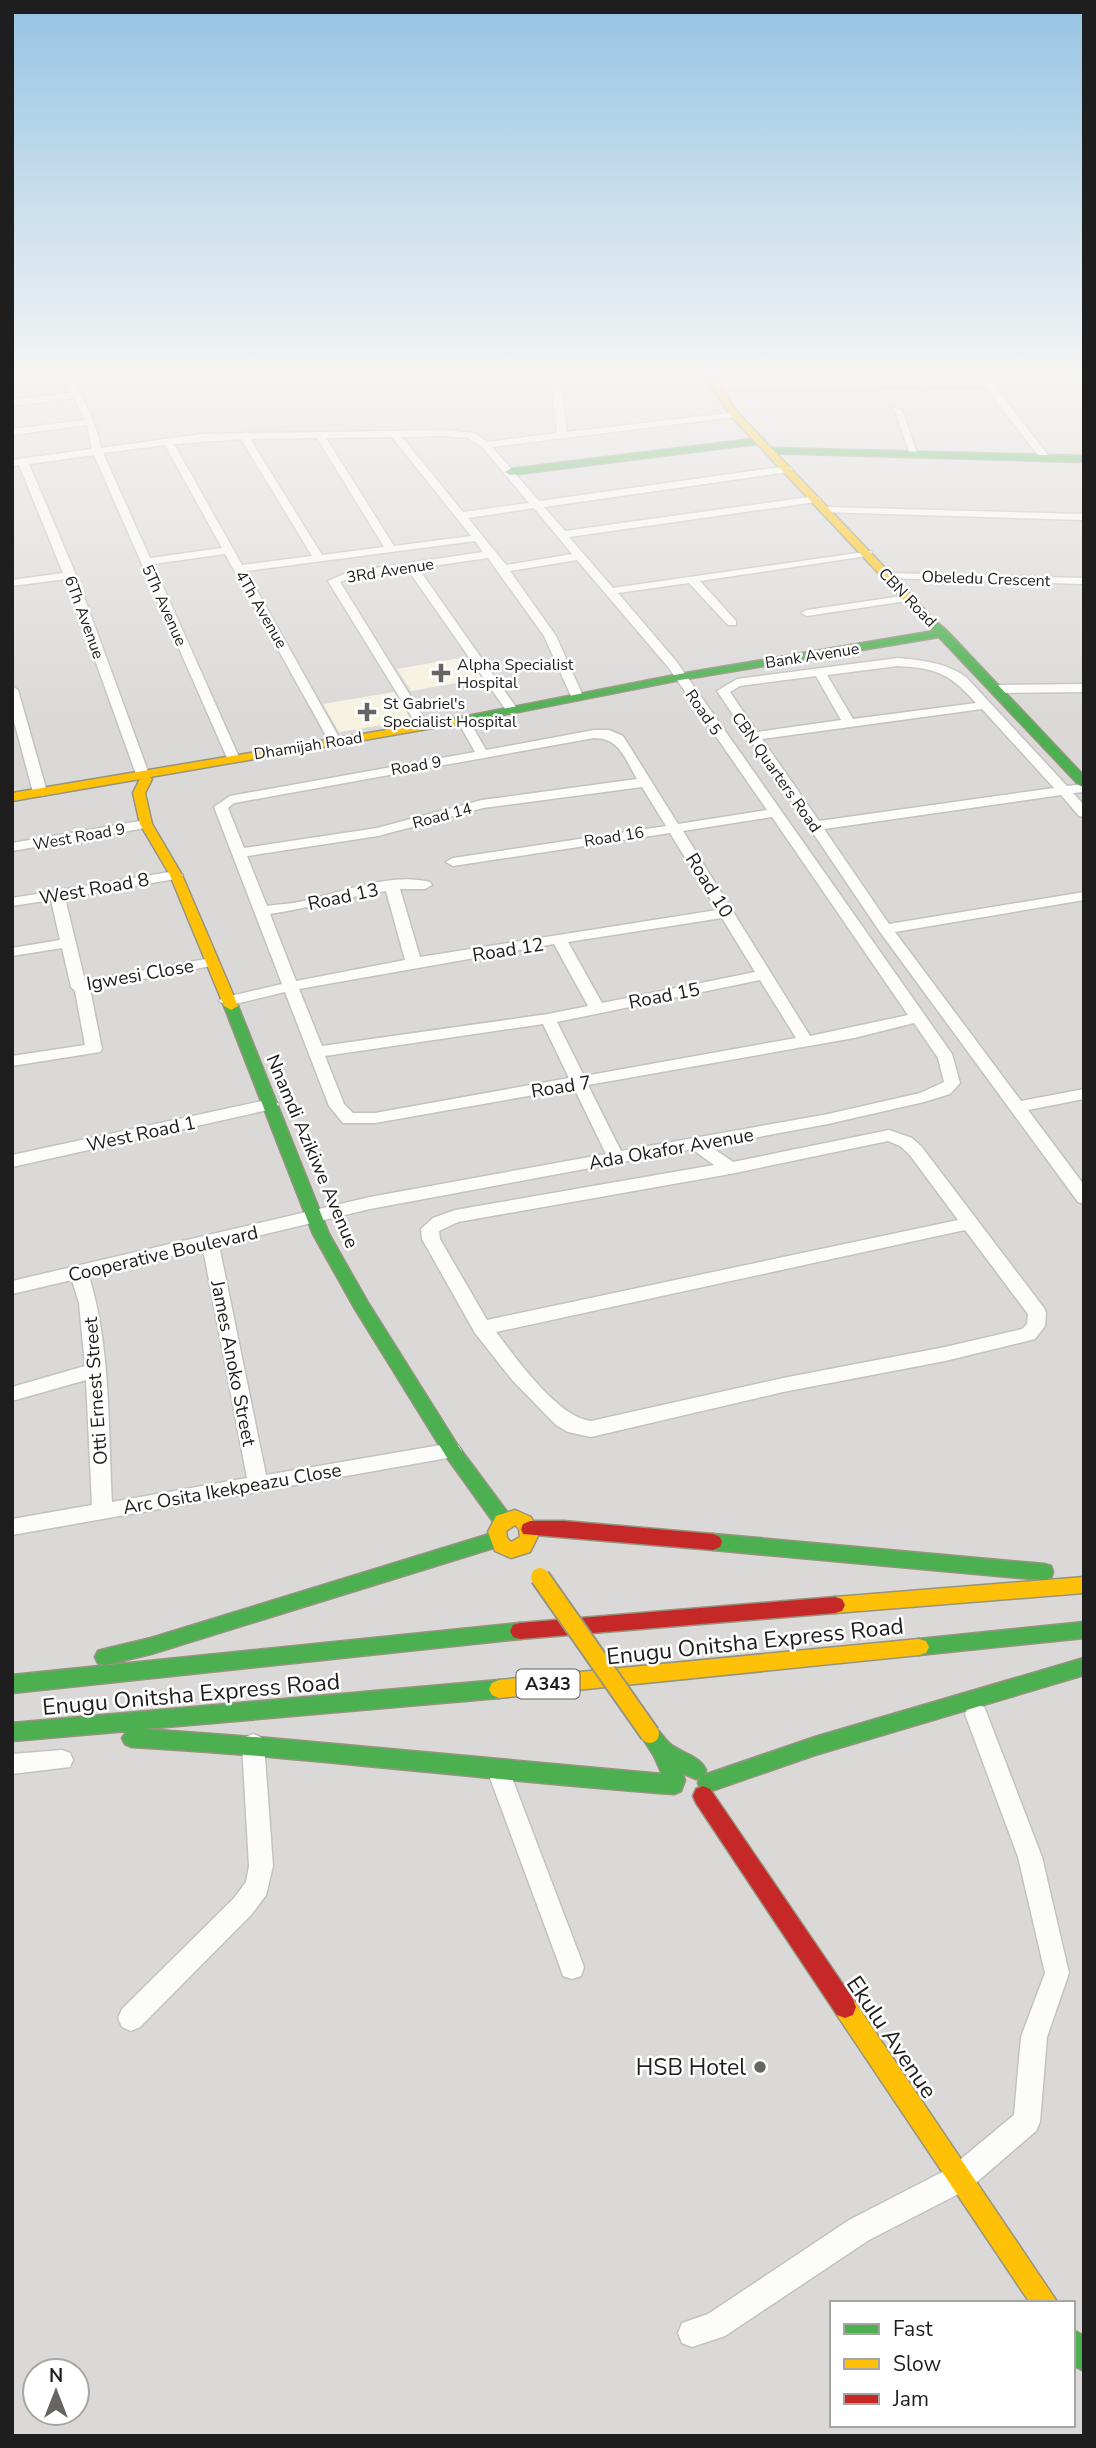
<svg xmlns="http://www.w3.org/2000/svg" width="1096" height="2448" viewBox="0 0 1096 2448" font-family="'Nunito Sans',sans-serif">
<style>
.residential{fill:#dbd9d8;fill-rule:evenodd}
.education{fill:#f6f3e1}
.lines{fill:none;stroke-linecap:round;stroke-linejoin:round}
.street-casing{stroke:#c3c2c1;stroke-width:3}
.fast-casing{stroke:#96947f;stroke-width:3}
.slow-casing{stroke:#96947f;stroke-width:3}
.jam-casing{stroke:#96947f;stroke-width:3}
.street{fill:#fcfcfb;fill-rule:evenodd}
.fast{fill:#4caf50;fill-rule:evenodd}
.slow{fill:#ffc107;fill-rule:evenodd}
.jam{fill:#c62828;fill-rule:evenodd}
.slow-bridge-casing{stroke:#96947f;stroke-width:22;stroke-linecap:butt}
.slow-bridge{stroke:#ffc107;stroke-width:18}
.poi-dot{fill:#666564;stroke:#fff;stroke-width:2.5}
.labels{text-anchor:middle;stroke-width:5;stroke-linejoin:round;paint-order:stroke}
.far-street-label{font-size:16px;fill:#1e1e1e;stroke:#fff}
.far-poi-label{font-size:16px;fill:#1e1e1e;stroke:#fff;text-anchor:start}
.shield{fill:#fff;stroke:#626262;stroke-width:2}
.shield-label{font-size:18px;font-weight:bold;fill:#1e1e1e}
.street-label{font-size:19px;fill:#1e1e1e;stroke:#fff}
.near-street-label{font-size:23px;fill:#1e1e1e;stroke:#fff}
.near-poi-label{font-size:23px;fill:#1e1e1e;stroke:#fff;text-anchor:end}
</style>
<rect width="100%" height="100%" fill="#ece9e6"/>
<path class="residential" d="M12,377H1084V2436H12ZM832,2303H1073V2425H832ZM35,2371H77V2413H35Z"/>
<path class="education" d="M466,657L485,678L411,691L397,669Z
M394,692L412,720L339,732L323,704Z"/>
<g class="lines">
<g class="street-casing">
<path id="street" d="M62,377H72C84,401 96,421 101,448L201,434L445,430L474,433L487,442L557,433L550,377H560L567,432L737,412V416L734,417L492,447L539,501L788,466L793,469L788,472L544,507L565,531L816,496L821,499L816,502L569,537L613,588L871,551L872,553L867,556L700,581L736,621V625H728L689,583L618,593L676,661L952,1054L960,1083L950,1094L924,1102L828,1124L710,1146L733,1162L889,1130L912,1138L921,1146L1044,1308L1046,1313L1045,1326L1035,1339L945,1361L783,1392L591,1437L568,1432L556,1425L513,1381L475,1333L422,1239L421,1229L433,1218L455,1210L714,1165L692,1149L370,1209L219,1245L266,1475L452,1443L459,1446L462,1451L459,1456L12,1535V1519L92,1505L86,1380L12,1401V1387L85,1366L79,1303L72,1280L12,1294V1281L370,1197L606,1154L574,1088L375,1123H343L329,1106L285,992L227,1006L219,1001L222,998L282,984L214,807L230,796L475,752L457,720L463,716L467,717L486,750L594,730H609L623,736L678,824L767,810L668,667L577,560L510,571L556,636L583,696L577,700L571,696L544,636L488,558L418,568L518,710L512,714L508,713L408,570L351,578L340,582L429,726L423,730L419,729L328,581L349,572L483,552L475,541L246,571L341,741L335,745L329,741L225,554L153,564L239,757L233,761L228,760L94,455L29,464L76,575L149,774L147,777H137L66,579L12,586V580L63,573L19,465L12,466V460L92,449L87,425L12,435V429L85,420L74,398L12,406V400L71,393ZM445,436L468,438L482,447L529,503L463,512L402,437ZM392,437L471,536L394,546L326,438ZM317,438L384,547L322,555L250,439ZM241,439L312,556L242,565L174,444ZM165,445L222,548L150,558L103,453ZM534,508L572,554L506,565L468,518ZM594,738C620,738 625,759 637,779L482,800L377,828L244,848L228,808L234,803ZM642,787L666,826L453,858L446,862L453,866L670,833L717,910L420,957L400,889H425L432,885L430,882C393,873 351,889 316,898C300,903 283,904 267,906L247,856L378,836L483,808ZM772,817L908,1015L810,1036L683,831ZM386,891L405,960L296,981L270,914C309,908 347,897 386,891ZM722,918L755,972L602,1003L568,942ZM554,944L588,1006L548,1014L322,1046L299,989ZM760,980L796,1038L584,1076L557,1022ZM914,1023L938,1058L944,1082L920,1093L828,1114L621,1151L588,1085L854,1038ZM543,1024L569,1078L375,1113H353L344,1104L325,1056ZM888,1141L900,1146L909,1154L958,1220L487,1320L440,1239L439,1231L458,1222L730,1174ZM965,1230L1028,1314L1027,1324L1022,1329L945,1347L783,1378L591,1421C557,1417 517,1359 496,1332ZM203,1249L247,1478L112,1502C108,1427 111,1348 89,1276Z
M1084,379V385H994L1050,458L1045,461L1042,460L984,386L716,388L711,385L716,382Z
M894,408L902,410L918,456L910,454Z
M826,507L1084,514V520L822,512V508Z
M888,573L1084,578V584L884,578V574Z
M909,595L915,598L913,600L807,616L801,613L807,610Z
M898,658C921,660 947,663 966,677L1067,786L1084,784V792L1073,793L1084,805V817L1079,816L1061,795L824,829L889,924L1084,892V900L895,932L1021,1101L1084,1089V1099L1028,1110L1084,1185V1204L1078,1202L880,932L717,691L737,679ZM898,666C937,668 950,674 976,703L853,719L827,675ZM816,676L841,720L757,732L730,692L740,686ZM982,709L1054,788L819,821L762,739Z
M1084,684V692L996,693L990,689L996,685Z
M12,686L18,690L47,792L45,795L40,796L33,792L12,714Z
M146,820L151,821V827L12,851V843Z
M176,871L183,875L181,878L65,898L85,981L211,958L216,959L218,962L216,965L90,989L102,1049L100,1052L12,1066V1056L85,1045L75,991L71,987L62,948L12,956V948L60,940L51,900L12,906V898Z
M271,1099L279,1104L277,1108L12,1167V1155Z
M976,1704L984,1707L987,1714L1042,1857L1069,1973L1047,2037L1040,2122L1036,2131L970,2188L869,2240L725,2336L692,2347L682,2343L678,2333L682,2323L708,2314L849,2220L950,2168L1014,2115L1021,2037L1045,1973L1018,1857L965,1714L968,1707Z
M253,1734L261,1737L264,1744L273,1866L266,1895L252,1914L140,2027L131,2031L122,2027L118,2018L122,2009L234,1898L246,1882L249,1866L242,1744L245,1737Z
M62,1750L70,1753L73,1760L70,1767L12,1774V1754Z
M498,1760L506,1763L509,1770L584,1967L581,1976L572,1979L563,1976L560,1967L487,1770L490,1763Z"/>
</g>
<g class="fast-casing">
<path id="fast" d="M761,438L764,439V443L510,475L505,472L510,469Z
M771,448L1084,456V462L768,453V449Z
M920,608L947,631L1084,776V786H1080L939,637L680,680L452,725L446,722L452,719L680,674L934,631L915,611Z
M231,1002L238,1006L329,1234L367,1301L458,1446L511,1517L513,1522L511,1527L504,1529L497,1527L446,1456L355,1309L313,1234L224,1006Z
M496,1532L503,1535L505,1540L503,1545L151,1654L105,1665L98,1663L95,1657L98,1651L105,1649L151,1638Z
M713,1534L1044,1564L1051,1566L1053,1572L1051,1578L1044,1580L713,1550L706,1547L704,1542L706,1537Z
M1084,1622V1638L919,1655L912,1653L909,1647L912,1641L919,1639Z
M520,1623L527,1625L530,1631L527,1637L520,1639L12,1693V1675Z
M1084,1658V1675L815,1755L708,1792L701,1790L698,1783L700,1778L696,1779L682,1773L685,1780L681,1791L674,1794C493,1781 313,1757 132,1747L125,1744L122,1738L127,1731L12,1741V1723L499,1680L506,1683L509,1689L506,1695L499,1698L143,1729L268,1738L662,1774L654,1756L640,1734L643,1728L650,1725C660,1729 662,1737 670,1744C681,1753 700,1756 706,1770L704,1775L815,1737Z
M1073,2330L1084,2336V2371L1073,2365Z"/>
</g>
<g class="slow-casing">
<path id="slow" d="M705,377H713L737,412L924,609V613H916L731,416Z
M452,719L458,722L456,724L150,777L152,779L145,793L152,824L182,875L238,1006L231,1010L224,1006L170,875L140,824L133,793L140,779L12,801V793Z
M515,1510L531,1517L538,1536L530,1552L511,1558L495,1551L488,1532L496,1516ZM515,1525L519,1529L520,1537L511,1542L507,1538L506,1531Z
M1084,1577V1593L835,1613L828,1611L825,1605L828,1599L835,1597Z
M919,1639L926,1641L929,1647L926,1653L919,1655L499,1698L492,1695L489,1689L492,1683L499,1680Z
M845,1996L853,1999L1058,2303H1030L837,2015L834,2007L837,1999Z"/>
</g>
<g class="jam-casing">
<path id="jam" d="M530,1521H564L713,1534L720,1537L722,1542L720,1547L713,1550L523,1534L521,1529L523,1524Z
M835,1597L842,1599L845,1605L842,1611L835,1613L520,1639L513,1637L510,1631L513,1625L520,1623Z
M703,1786L710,1789L853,1999L856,2007L853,2015L845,2018L837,2015L696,1803L693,1796L696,1789Z"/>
</g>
<use href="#street" class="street"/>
<use href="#fast" class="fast"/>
<use href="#slow" class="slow"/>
<use href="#jam" class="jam"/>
<g class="slow-bridge-casing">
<path id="slow-bridge" d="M540,1577L650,1734"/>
</g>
<use href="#slow-bridge" class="slow-bridge"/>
</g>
<linearGradient id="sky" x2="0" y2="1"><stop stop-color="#95c4e4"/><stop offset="0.52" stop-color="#f6f5f4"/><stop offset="1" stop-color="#f6f5f4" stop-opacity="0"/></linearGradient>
<rect width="1096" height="720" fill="url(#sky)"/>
<g class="poi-dot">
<path d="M437.5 662.5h7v7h7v7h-7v7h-7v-7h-7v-7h7z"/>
<path d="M363.5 701.5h7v7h7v7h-7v7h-7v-7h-7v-7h7z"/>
<circle cx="760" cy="2067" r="7"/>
</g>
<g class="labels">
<g class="far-street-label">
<text transform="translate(390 570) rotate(-9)" y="6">3Rd Avenue</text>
<text transform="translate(986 578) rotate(2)" y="6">Obeledu Crescent</text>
<text transform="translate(908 597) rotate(46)" y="6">CBN Road</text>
<text transform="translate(165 605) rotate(66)" y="6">5Th Avenue</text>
<text transform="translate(262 609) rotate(60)" y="6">4Th Avenue</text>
<text transform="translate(85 617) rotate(70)" y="6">6Th Avenue</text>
<text transform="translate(812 655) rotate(-9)" y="6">Bank Avenue</text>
<text transform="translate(704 712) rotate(56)" y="6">Road 5</text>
<text transform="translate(308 745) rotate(-9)" y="6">Dhamijah Road</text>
<text transform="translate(416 765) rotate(-10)" y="6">Road 9</text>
<text transform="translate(777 772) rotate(55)" y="6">CBN Quarters Road</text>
<text transform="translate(442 815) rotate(-15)" y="6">Road 14</text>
<text transform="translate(79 836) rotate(-10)" y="6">West Road 9</text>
<text transform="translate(614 836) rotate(-9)" y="6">Road 16</text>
</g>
<g class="far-poi-label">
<text x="457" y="670">Alpha Specialist<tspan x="457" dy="18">Hospital</tspan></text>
<text x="383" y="709">St Gabriel's<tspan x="383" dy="18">Specialist Hospital</tspan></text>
</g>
<rect class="shield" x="516.5" y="1669.5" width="63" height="29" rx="5"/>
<g class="shield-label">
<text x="548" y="1690">A343</text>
</g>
<g class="street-label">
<text transform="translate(710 885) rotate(58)" y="7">Road 10</text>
<text transform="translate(94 888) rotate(-10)" y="7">West Road 8</text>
<text transform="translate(343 896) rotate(-12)" y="7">Road 13</text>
<text transform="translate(508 949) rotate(-9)" y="7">Road 12</text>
<text transform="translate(140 974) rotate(-10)" y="7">Igwesi Close</text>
<text transform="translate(664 995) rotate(-11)" y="7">Road 15</text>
<text transform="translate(561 1086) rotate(-9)" y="7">Road 7</text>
<text transform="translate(141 1133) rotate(-12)" y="7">West Road 1</text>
<text transform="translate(671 1148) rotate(-10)" y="7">Ada Okafor Avenue</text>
<text transform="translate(313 1151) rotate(67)" y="7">Nnamdi Azikiwe Avenue</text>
<text transform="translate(163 1253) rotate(-13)" y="7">Cooperative Boulevard</text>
<text transform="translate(234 1363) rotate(79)" y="7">James Anoko Street</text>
<text transform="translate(95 1391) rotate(-94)" y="7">Otti Ernest Street</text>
<text transform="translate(232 1488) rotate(-10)" y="7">Arc Osita Ikekpeazu Close</text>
</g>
<g class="near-street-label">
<text transform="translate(755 1641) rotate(-6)" y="8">Enugu Onitsha Express Road</text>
<text transform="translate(191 1694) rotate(-5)" y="8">Enugu Onitsha Express Road</text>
<text transform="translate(892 2037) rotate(56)" y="8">Ekulu Avenue</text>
</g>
<g class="near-poi-label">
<text x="746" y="2075">HSB Hotel</text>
</g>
</g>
<rect width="1096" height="2448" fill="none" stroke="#1e1e1e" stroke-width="28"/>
<rect x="830" y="2301" width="245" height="126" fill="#ffffff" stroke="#a5a5a5" stroke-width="2"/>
<rect x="844" y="2324" width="35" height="10" fill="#4caf50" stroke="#a5a5a5" stroke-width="2"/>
<text x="893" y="2336" font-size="21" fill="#1e1e1e">Fast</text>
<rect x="844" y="2359" width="35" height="10" fill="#ffc107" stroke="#a5a5a5" stroke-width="2"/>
<text x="893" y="2371" font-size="21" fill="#1e1e1e">Slow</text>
<rect x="844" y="2394" width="35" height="10" fill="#c62828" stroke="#a5a5a5" stroke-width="2"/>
<text x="893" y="2406" font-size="21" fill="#1e1e1e">Jam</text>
<g transform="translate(56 2392)"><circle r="33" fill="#ffffff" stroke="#a5a5a5" stroke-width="2"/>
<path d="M0-5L12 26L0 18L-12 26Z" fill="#666564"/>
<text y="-10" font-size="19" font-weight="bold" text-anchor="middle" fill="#1e1e1e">N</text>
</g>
</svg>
